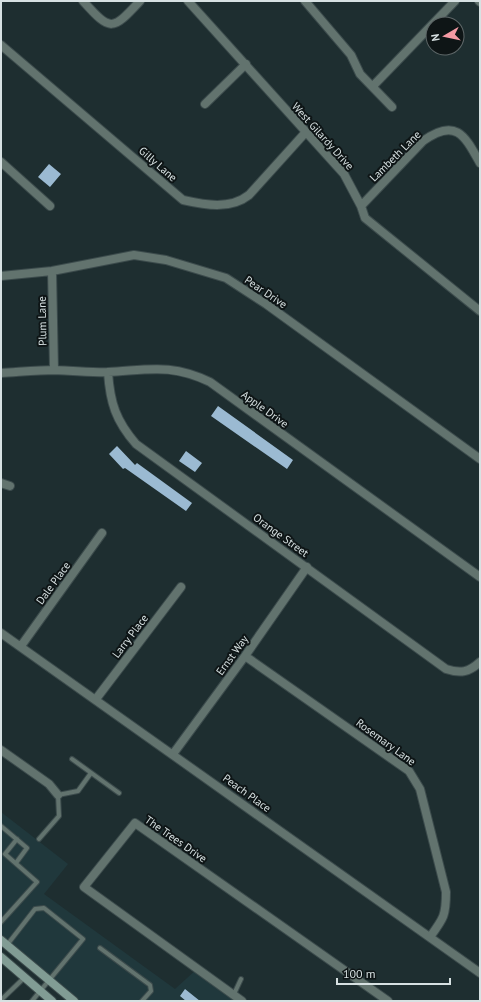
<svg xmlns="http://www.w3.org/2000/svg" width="481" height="1002" viewBox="0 0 481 1002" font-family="'PT Sans',sans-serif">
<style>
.built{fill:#20383c}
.building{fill:#9bbad2}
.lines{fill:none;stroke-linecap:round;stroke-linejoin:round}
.lane-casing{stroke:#3c4b4c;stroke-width:6}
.street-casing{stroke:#3c4b4c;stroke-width:10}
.secondary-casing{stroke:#3c4b4c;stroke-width:10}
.lane{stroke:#62736e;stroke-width:4}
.street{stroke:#62736e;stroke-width:8}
.secondary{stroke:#819c94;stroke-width:8}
.labels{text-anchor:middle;stroke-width:4;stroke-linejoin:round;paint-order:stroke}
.street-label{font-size:11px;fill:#d7e1e2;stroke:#0e1516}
</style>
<rect width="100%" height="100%" fill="#1e2e30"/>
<path class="built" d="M1,812L68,864L44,894L175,989L197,969L236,1001H74L1,940Z"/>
<path class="building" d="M49,164L61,174L50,187L38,177Z
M218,406L293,460L287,469L211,416Z
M117,446L135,465L137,463L192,503L186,511L125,468L123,469L109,454Z
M186,451L202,463L195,472L179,461Z
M185,989L200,1001H186L180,996Z"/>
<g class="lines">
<g class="lane-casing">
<path id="lane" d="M72,759L119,793
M1,826L27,848L16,863
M39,839L59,816L58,795L78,791L91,773
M1,922L37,882L5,854L17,839
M7,945L35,909L44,908L83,939L32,1001
M100,948L150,985L151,991L142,1001
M234,994L241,979
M1,1000L25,977"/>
</g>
<g class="street-casing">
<path id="street" d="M83,1C111,32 112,31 140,1
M188,1L344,174L361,206L365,218L480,311
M305,1L351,55L360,74L392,107
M479,1L480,2
M1,45L183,200C205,205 230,210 249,195L305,133
M373,86L455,1
M205,104L246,64
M1,162L50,206
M361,206L423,141C456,117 465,136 480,163
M52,271L54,370
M1,276L52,271L134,255L166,260L226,278L266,304L480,459
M108,372C110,403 116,421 136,444L446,669C461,674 469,672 480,662
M1,373C19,372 38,370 56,370C73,371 91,373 108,372C148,370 171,363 210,382L480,577
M1,483L10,486
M1,633L480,973
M21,646L102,533
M245,656L409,771L420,789L446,892C446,915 444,918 430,937
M96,699L181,587
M1,750L49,784L58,795
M173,754L245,656L307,567
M242,1001L84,887L135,823L388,1001"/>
</g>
<g class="secondary-casing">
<path id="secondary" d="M1,940L74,1001
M1,957L52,1001"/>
</g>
<use href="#lane" class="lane"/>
<use href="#street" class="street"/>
<use href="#secondary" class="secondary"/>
</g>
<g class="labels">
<g class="street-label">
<text transform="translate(323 136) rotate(48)" y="4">West Gilardy Drive</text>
<text transform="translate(395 156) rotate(-45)" y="4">Lambeth Lane</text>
<text transform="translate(158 164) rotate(41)" y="4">Gilly Lane</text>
<text transform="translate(266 292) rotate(34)" y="4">Pear Drive</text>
<text transform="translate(42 321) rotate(-91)" y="4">Plum Lane</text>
<text transform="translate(265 409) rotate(36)" y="4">Apple Drive</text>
<text transform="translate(281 535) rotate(36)" y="4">Orange Street</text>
<text transform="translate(53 583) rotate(-54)" y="4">Dale Place</text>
<text transform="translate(130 636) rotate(-53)" y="4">Larry Place</text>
<text transform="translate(232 655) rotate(-54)" y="4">Ernst Way</text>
<text transform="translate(386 742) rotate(36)" y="4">Rosemary Lane</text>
<text transform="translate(247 793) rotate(36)" y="4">Peach Place</text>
<text transform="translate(176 839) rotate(35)" y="4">The Trees Drive</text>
</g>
</g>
<rect width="481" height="1002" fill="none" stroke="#d7e1e2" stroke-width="4"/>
<g transform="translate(445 36) rotate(261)"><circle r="19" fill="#0e1516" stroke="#5e6768"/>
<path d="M0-3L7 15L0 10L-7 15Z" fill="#f49aa4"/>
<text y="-6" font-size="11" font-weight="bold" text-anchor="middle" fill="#d7e1e2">N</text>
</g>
<path d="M337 978v6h113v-6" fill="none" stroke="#d7e1e2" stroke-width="2"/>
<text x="343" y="978" font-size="12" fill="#d7e1e2" stroke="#0e1516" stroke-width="3" paint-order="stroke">100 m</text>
</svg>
